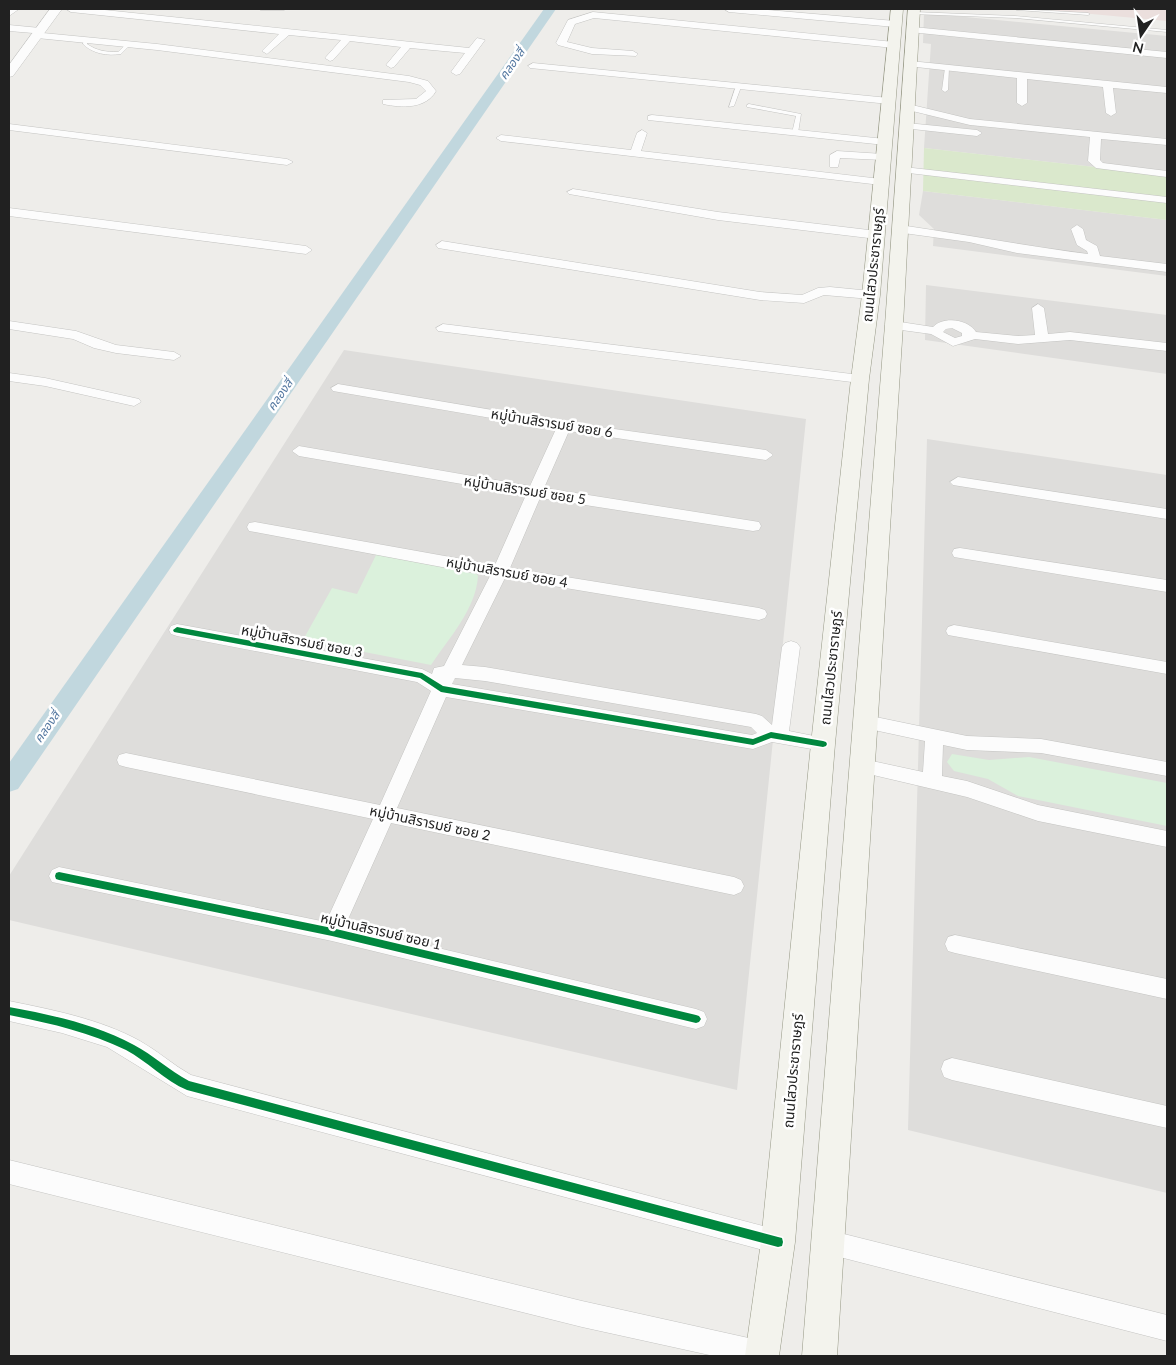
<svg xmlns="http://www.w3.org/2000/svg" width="1176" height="1365" viewBox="0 0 1176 1365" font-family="Lato,'Noto Sans Thai',sans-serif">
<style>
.residential{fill:#dedddb}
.commercial{fill:#ebdfdd}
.grass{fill:#dae8cc}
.park{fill:#dbf1dc}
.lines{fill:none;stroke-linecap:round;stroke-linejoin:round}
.canal{fill:#c1d7de;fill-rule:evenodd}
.service-casing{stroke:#c4c4c2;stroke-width:1}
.minor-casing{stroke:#c4c4c2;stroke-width:1}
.tertiary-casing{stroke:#c4c4c2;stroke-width:1}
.secondary-casing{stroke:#959784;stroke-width:1}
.service{fill:#fcfcfc;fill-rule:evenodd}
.minor{fill:#fcfcfc;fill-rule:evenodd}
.tertiary{fill:#fcfcfc;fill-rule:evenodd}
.secondary{fill:#f3f3ed;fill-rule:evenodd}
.cycleway-casing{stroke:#fff;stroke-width:3}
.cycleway{fill:#00873e;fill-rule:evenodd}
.labels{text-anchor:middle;stroke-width:5;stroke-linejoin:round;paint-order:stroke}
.far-water-label{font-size:12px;font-style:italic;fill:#5377a0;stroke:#fff}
.street-label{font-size:14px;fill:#212121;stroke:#fff}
</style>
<rect width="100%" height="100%" fill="#eeedea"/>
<path class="residential" d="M924,13L1167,36V175L924,148L931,44L923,43Z
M923,191L1167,220V276L933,246L934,229L919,215Z
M926,285L1167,315V374L925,340Z
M344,350L806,419L737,1090L9,920V876Z
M927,439L1167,475V1193L908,1130Z"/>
<path class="commercial" d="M1038,9H1167V21Z"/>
<path class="grass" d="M924,148L1167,175V220L923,191Z"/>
<path class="park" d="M378,551L469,565L478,576C476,609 449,638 431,665L303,640L332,588L357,594Z
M952,754L989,760L1029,757L1167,783V826L1018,796L988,779L954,771L947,762Z"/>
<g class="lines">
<path class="canal" d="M544,9H556L18,789L9,792V763Z"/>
<g class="service-casing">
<path id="service" d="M259,9H286L284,10H261Z
M1015,9L1088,13L1090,14L1088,15L1017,10Z
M914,12L1015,16L1167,30V32L1015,18L912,14V13Z
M84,38H88L87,44C97,51 106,52 118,52L127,43L131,44L121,54C107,56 93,54 83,44Z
M947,67L949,68L948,90L945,92L942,90L945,68Z
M736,86L741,87L734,106L729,107Z
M749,104L801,114L798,133L795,135L792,133L796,116L747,107V105Z"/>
</g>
<g class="minor-casing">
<path id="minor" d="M9,9H19L9,16Z
M66,9H95L469,48L477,38L485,40L460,74L456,75L451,72L465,53L410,48L394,67L391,68L386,65L401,47L350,41L333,60L330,61L325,58L341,40L289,35L267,54L262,51L279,34L71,12Z
M724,9H757L895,21L900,24L895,27L729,12Z
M593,12L894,42L899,45L894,48L594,18L575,24L567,42L592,48L633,51L638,54L636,56L592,54L558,45L556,43L568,20Z
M9,25L40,28L43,29V33L157,44L409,76L428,81L436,91C426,109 402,108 383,104V100L416,99L426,91L420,85L409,82L157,50L37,38L34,37L33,33L9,31Z
M913,27L1167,52V58L910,32V28Z
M910,61L1167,87V93L1113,88L1116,113L1111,116L1106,113L1103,87L1027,79V103L1022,106L1017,103V78L907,66V62Z
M533,63L889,98L894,101L889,104L530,68L528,66Z
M908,104L970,119L1167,139V145L1101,139L1100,160L1103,163L1167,171V177L1096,168L1088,161L1090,137L970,125L904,109V105Z
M652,115L885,139L890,142L885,145L648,120V116Z
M907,123L977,130L982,133L977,136L903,128V124Z
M9,124L287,159L293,162L287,165L9,130Z
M642,130L647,133L641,151L881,179L887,182L881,185L501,141L496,138L501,135L631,150L637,133Z
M837,151L883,154L889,157L883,160L840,158L838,167H830V155Z
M904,167L1167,197V203L900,172L898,170Z
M573,189L718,212L877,231L883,235L877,239L718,220L569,194L567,192Z
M9,208L306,246L312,250L306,254L9,216Z
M900,225C963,234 1025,246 1088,254L1087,251L1077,245L1071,229L1077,225L1083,229L1086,240L1097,246L1100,256L1167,264V272L1017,253L969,242L896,232L894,229Z
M442,241L760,292L802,295L818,288L830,287L871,291L877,295L871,299L824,295L804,303L760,300L438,248L436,245Z
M1038,304L1044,308L1048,334L1070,332L1167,343V351L1070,340L1018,344L975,339L953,346L931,334L894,329L887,325L894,321L933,327C943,316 968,319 976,332L1018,336L1035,335L1032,308ZM952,328L962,333V336L955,338L943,332L946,329Z
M9,321L76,331L116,345L174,352L181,356L174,360L116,353L94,348L73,339L9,329Z
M443,324L860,375L867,379L860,383L438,331L436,328Z
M9,373L45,378L139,399L141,402L134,406L45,386L9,381Z
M338,384L564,422L766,450L773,455L766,460L569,431L544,488L753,521L759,522L761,526L759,530L753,531L540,498L510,568L759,608L765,610L767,614L765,618L759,620L505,578L462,665L485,667L756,714L762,716L772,725L782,647L785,643L791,641L797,643L800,647L789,731L829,739L832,744L829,749L823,751L772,742L753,749L446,697L397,808L734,877L741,880L744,886L741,892L734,895L391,823L345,926L696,1009L704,1012L707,1019L704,1026L696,1029L332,941L52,882L49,876L52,870L59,867L326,922L373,819L126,767L119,765L117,760L119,755L126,753L380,805L431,691L417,682L177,636L171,634L169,630L171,626L177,624L422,669L432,674L434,668L444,666L490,576L255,532L249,531L247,527L249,523L255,522L495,565L526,495L299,456L292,451L299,446L530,486L556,429L333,391L331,388ZM455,678L485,681L751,727L757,733L752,735L452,684Z
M958,477L1167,509V519L953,485L950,482Z
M960,548L1167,580V592L954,557L952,553L954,549Z
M954,625L1167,662V674L948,635L946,631L948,627Z
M866,715L967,736L1041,739L1167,762V776L1041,753L967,750L943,745L942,776L967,781L1038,805L1167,831V847L1038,821L967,797L856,771L854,766L856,761L863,759L923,772L925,741L860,727L857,722L860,717Z
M955,935L1167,979V999L955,953L948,951L945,944L948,937Z
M9,1001C53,1010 100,1019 140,1041C158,1051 173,1065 191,1075L778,1230L787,1233L790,1242L787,1251L778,1254L187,1096L107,1047L62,1033L9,1021Z
M952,1058L1167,1106V1128L952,1080L944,1077L941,1069L944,1061Z
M9,1160L582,1301L762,1341L771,1345L775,1354L774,1356H714L582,1327L9,1184Z
M828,1230L1167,1315V1341L828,1254L819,1251L816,1242L819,1233Z"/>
</g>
<g class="tertiary-casing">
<path id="tertiary" d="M50,9H62L13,76L9,77V65Z"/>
</g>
<g class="secondary-casing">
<path id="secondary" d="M891,9H903L880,295L869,379L835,744L795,1242L779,1356H745L761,1242L811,744L851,379L862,295Z
M908,9H920L903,325L837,1356H802L885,325Z"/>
</g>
<use href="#service" class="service"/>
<use href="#minor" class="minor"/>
<use href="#tertiary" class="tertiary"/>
<use href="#secondary" class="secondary"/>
<g class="cycleway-casing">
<path id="cycleway" d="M177,627L422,673L443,686L753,739L771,732L823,741L826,742L827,744L826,746L823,747L771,738L753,745L441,692L420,678L174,632L173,630Z
M59,872L332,928L696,1015L699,1016L701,1019L699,1022L696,1023L332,936L59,880L56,879L55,876L56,873Z
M9,1007C52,1015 95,1024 134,1045C153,1055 169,1070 189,1081L778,1237L782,1238L783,1242L782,1246L778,1247L187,1090C165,1081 147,1061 126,1050C89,1032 49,1023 9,1015Z"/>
</g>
<use href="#cycleway" class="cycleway"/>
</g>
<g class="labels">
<g class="far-water-label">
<text transform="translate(512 64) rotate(-55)" y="4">คลองสี่</text>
<text transform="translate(280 395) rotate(-55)" y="4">คลองสี่</text>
<text transform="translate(47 727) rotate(-55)" y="4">คลองสี่</text>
</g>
<g class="street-label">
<text transform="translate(873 265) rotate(-84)" y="5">ถนนไสวประชาราษฎร์</text>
<text transform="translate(552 423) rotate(9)" y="5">หมู่บ้านสิรารมย์ ซอย 6</text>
<text transform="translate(525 490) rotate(9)" y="5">หมู่บ้านสิรารมย์ ซอย 5</text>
<text transform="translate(507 572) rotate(10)" y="5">หมู่บ้านสิรารมย์ ซอย 4</text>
<text transform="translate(302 641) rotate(11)" y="5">หมู่บ้านสิรารมย์ ซอย 3</text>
<text transform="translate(831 668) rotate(-84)" y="5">ถนนไสวประชาราษฎร์</text>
<text transform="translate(430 823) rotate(12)" y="5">หมู่บ้านสิรารมย์ ซอย 2</text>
<text transform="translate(381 931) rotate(13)" y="5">หมู่บ้านสิรารมย์ ซอย 1</text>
<text transform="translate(793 1071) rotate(-85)" y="5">ถนนไสวประชาราษฎร์</text>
</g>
</g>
<rect width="1176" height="1365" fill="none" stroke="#212121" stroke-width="20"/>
<g transform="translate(1141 35) rotate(193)" stroke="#ffffff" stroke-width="4" paint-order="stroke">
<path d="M0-4L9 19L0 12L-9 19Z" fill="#212121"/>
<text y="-8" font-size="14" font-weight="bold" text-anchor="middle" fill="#212121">N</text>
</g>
</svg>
